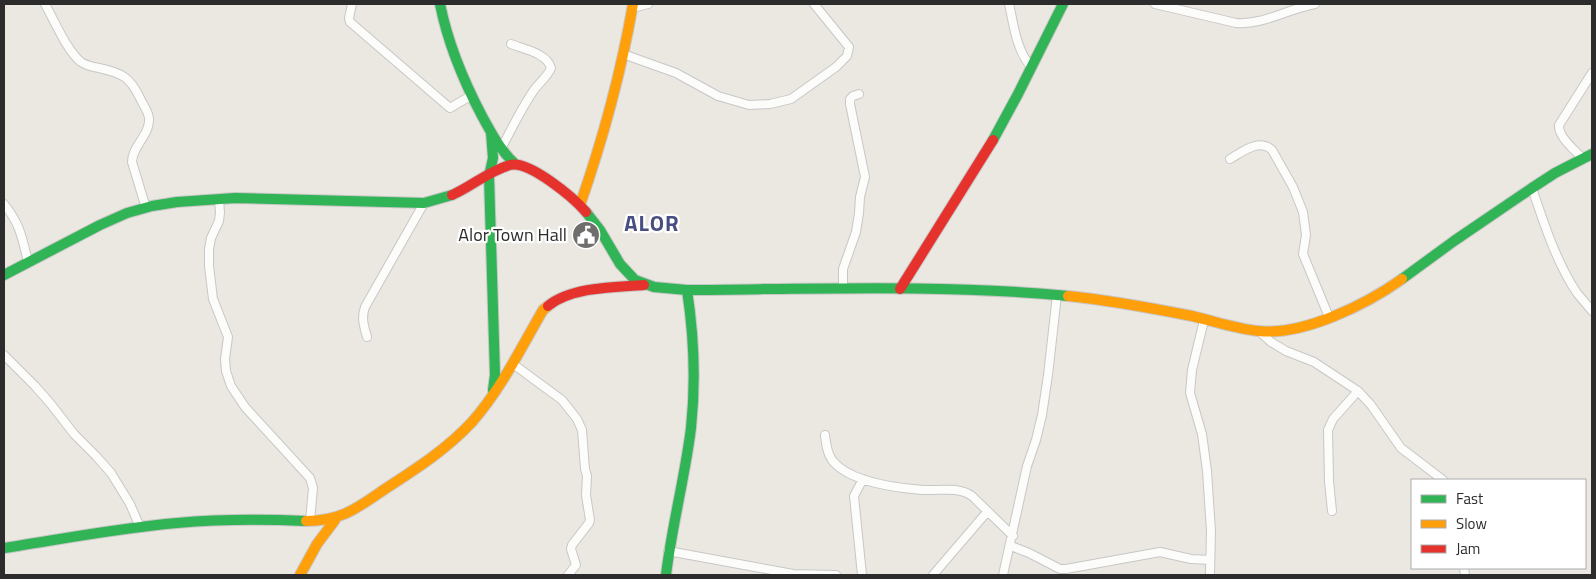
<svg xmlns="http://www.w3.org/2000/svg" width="1596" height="579" viewBox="0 0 1596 579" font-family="'Titillium Web',sans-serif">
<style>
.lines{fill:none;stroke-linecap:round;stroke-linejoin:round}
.street-casing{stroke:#c8c7c7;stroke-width:10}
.fast-casing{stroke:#c8c7c7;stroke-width:12}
.slow-casing{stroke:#c8c7c7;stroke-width:12}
.jam-casing{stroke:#c8c7c7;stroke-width:12}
.street{stroke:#fcfcfb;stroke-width:8}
.fast{stroke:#30b455;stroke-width:10}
.slow{stroke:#ff9f0a;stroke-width:10}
.jam{stroke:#e5322d;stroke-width:10}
.labels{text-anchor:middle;stroke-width:4.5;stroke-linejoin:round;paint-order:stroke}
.poi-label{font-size:18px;fill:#2c2c2c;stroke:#fff;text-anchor:end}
.district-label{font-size:22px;font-weight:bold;letter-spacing:1px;fill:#484e81;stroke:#fff}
</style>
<rect width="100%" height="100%" fill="#ebe8e2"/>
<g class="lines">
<g class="street-casing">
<path id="street" d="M45,4C54,20 67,51 81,62C87,66 93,67 99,68C122,73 130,77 140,98C143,105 149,112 149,119C150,135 132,146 132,162L146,208
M352,4L349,18L350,22L450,108L472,95
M1009,4C1014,26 1016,49 1031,67
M1155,4L1236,23C1264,25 1287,9 1315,4
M632,8L648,4
M623,54L676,73L718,96L749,105L770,104L791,99L836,67L847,56L849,47L814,4
M501,149C511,130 520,111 532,93C537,84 547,78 551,68C547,53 523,49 511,44
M1582,158C1575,150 1558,137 1559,125L1592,73
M1230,159C1242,152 1259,138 1272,150L1293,187L1303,212L1306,235L1303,254L1329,317
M1532,188C1543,221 1557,264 1577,293C1582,299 1587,305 1592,311
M219,199L220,213L219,221L211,238L209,249V266L213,299L228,337L225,359L226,371L231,386L245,407L310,478L313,488L310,521
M4,204C20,224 22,237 28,262
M843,289V269L856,232L859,213L860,197L865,177L850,104V99L853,96L859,94
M1204,320L1192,370L1190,393L1202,434L1207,471L1211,531L1210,575
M1259,331L1271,342L1286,351L1314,362L1358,391L1371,405L1401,448L1443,480
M367,337C364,326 361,318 365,307L424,203
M4,355L35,386L50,403L74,434L96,456L111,473L130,504L140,527
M513,364L562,400L577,419L582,430L585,469L587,476L586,495L590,520L589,523L572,545L571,549L576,565L568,575
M825,435C826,444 827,453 832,460C849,482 897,488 923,490C940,491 957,486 972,496L1013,536
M1332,511L1329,481L1328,430L1333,419L1358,391
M1011,546L1029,553L1060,569H1066L1160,552L1191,559L1210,560
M668,551L793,574L836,575
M1464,568L1465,575
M862,575L854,496L863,479
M933,575L987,512
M1003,575L1027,466L1036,440L1042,415L1048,375L1057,295"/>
</g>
<g class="fast-casing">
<path id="fast" d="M440,4C448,44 463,80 482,116C492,134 500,150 515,164
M491,132L493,158L489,176L495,375L493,390
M993,140L1018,94L1063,4
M586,212L600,230L620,264L635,280L654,287L687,290C814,289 942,284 1068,296
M4,275L100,225L127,213L152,206L177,202L235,198L424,203L452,195
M1402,279L1454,241L1532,188L1555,173L1592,154
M4,548C62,539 119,528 177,523C220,519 263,519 306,521
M666,575C672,525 685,477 691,428C696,381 694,336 687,290"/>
</g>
<g class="slow-casing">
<path id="slow" d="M580,205C603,139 621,73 633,4
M1068,296C1110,300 1151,308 1192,316C1214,321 1236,329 1259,331C1303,336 1367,304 1402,279
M306,521C342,521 357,508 385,489C416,469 447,449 472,422C501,389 521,348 543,310L548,306
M300,575L317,544L335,520"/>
</g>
<g class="jam-casing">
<path id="jam" d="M452,195C471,187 490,170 510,165C529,160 574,198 586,212
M900,289L993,140
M548,306C571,287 615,287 644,285"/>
</g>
<use href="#street" class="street"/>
<use href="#fast" class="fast"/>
<use href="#slow" class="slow"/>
<use href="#jam" class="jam"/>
</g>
<defs>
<g id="civic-disc" transform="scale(1.4375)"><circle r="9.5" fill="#6f6e6c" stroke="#fff"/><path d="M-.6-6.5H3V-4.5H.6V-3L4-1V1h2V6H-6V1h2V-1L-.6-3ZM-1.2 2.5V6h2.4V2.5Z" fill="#fff"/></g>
</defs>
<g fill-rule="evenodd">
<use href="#civic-disc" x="586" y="235"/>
</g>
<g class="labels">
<g class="poi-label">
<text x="567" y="241">Alor Town Hall</text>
</g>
<g class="district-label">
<text x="652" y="231">ALOR</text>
</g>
</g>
<rect width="1596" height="579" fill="none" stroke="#2c2c2c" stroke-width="10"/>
<rect x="1411" y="479" width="175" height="90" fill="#ffffff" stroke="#ababab"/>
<rect x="1421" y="495" width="25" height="8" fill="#30b455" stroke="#ababab"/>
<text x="1456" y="504" font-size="15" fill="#2c2c2c">Fast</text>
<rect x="1421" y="520" width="25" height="8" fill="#ff9f0a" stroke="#ababab"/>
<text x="1456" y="529" font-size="15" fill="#2c2c2c">Slow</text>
<rect x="1421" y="545" width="25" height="8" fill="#e5322d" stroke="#ababab"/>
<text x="1456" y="554" font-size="15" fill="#2c2c2c">Jam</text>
</svg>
